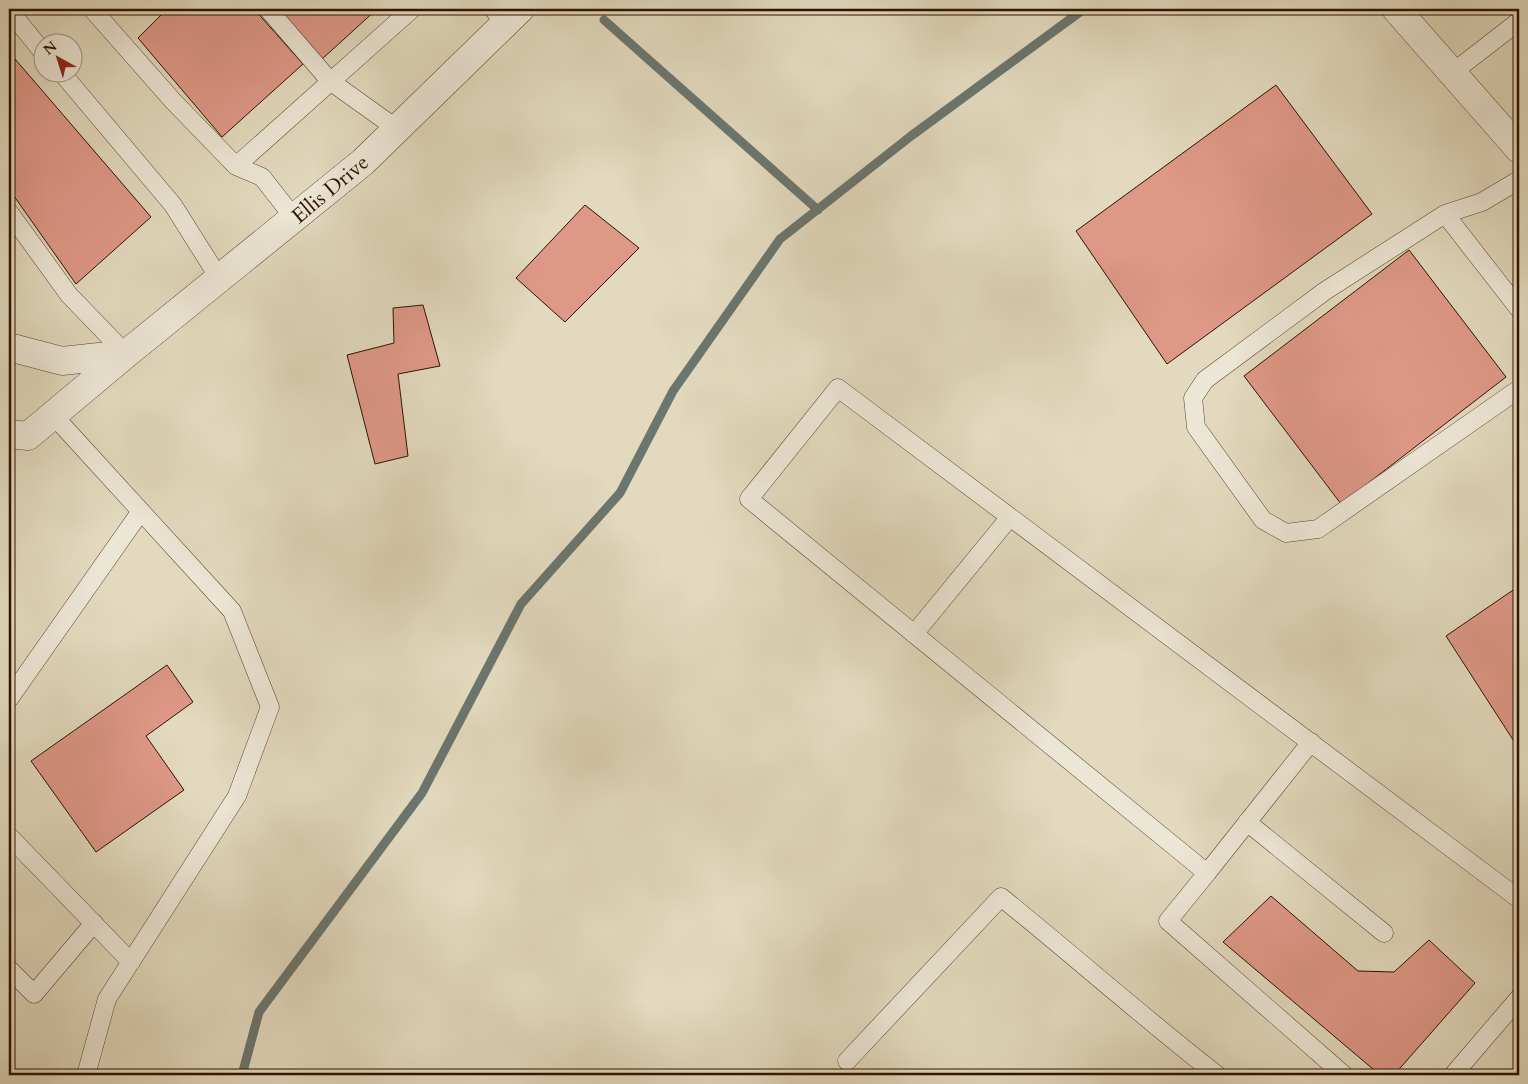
<svg xmlns="http://www.w3.org/2000/svg" width="1528" height="1084" viewBox="0 0 1528 1084" font-family="Cardo,serif">
<style>
.lines{fill:none;stroke-linecap:round;stroke-linejoin:round}
.stream{stroke:#6b766e;stroke-width:9}
.building{fill:#de9888;stroke:#2d1201}
.service-casing{stroke:#5a4430;stroke-width:19}
.minor-casing{stroke:#5a4430;stroke-width:29}
.service{stroke:#ece6d5;stroke-width:18}
.minor{stroke:#ece6d5;stroke-width:28}
.labels{text-anchor:middle;stroke-width:5;stroke-linejoin:round;paint-order:stroke}
.street-label{font-size:21px;fill:#2d1201;stroke:#ece6d5}
</style>
<rect width="100%" height="100%" fill="#e2d9be"/>
<filter id="stains"><feTurbulence type="fractalNoise" baseFrequency=".004" numOctaves="4"/><feColorMatrix values="0 0 0 0 .2 0 0 0 0 .09 0 0 0 0 .02 0 0 0 .5 -.17"/></filter>
<radialGradient id="worn" r=".72"><stop offset=".6" stop-color="#630" stop-opacity="0"/><stop offset="1" stop-color="#630" stop-opacity=".3"/></radialGradient>
<g class="lines">
<path class="stream" d="M604,20L818,210
M242,1075L259,1012L422,793L521,604L620,493L673,391L780,239L911,136L1084,9"/>
</g>
<path class="building" d="M167,9H254L303,64L222,137L138,38Z
M278,9H377L321,60Z
M9,52L151,217L76,284L9,189Z
M1276,85L1372,214L1167,364L1076,231Z
M585,205L639,248L565,322L516,278Z
M1409,250L1506,377L1341,504L1244,376Z
M423,305L440,366L398,374L408,456L375,464L347,355L394,343L393,308Z
M1519,586V749L1446,636Z
M167,665L193,702L146,736L184,790L96,852L31,761Z
M1271,896L1358,971L1394,972L1429,940L1475,983L1394,1075H1380L1223,942Z"/>
<g class="lines">
<g class="service-casing">
<path id="service" d="M92,9L173,101L236,166L262,177L294,218
M268,9L330,81L397,129
M493,9L505,23
M9,10L42,51
M61,72L173,205L219,278
M1452,73L1519,21
M236,166L412,9
M1519,180L1482,202L1445,214L1325,291L1205,380L1193,398L1196,427L1263,520L1286,533L1318,529L1519,389
M9,212L69,295L126,354
M1445,214L1519,309
M53,415L232,611L270,707L237,796L107,999L86,1075
M914,634L1010,517
M9,699L141,511
M1247,822L1384,933
M9,836L131,962
M1207,873L1311,742
M9,969L34,994L94,923
M847,1061L1001,897C1074,956 1144,1018 1217,1075
M1344,1075L1168,921L1207,873L749,499L838,388L1519,899
M1453,1075L1519,998"/>
</g>
<g class="minor-casing">
<path id="minor" d="M1396,9L1519,149
M9,347L62,361L126,354
M9,434L28,436L126,354L363,162L520,9"/>
</g>
<use href="#service" class="service"/>
<use href="#minor" class="minor"/>
</g>
<g class="labels">
<g class="street-label">
<text transform="translate(330 189) rotate(-40)" y="7">Ellis Drive</text>
</g>
</g>
<rect width="1528" height="1084" fill="none" stroke="#e2d9be" stroke-width="30"/>
<rect x="10" y="10" width="1508" height="1064" fill="none" stroke="#2d1201" stroke-width="2.5"/>
<rect x="15" y="15" width="1498" height="1054" fill="none" stroke="#2d1201"/>
<g transform="translate(58 58) rotate(321)"><circle r="24" fill="#ece6d5" stroke="#a09180"/>
<path d="M0-4L9 19L0 12L-9 19Z" fill="#8f2418"/>
<text y="-8" font-size="14" font-weight="bold" text-anchor="middle" fill="#2d1201">N</text>
</g>
<rect width="100%" height="100%" filter="url(#stains)"/>
<rect width="100%" height="100%" fill="url(#worn)"/>
</svg>
